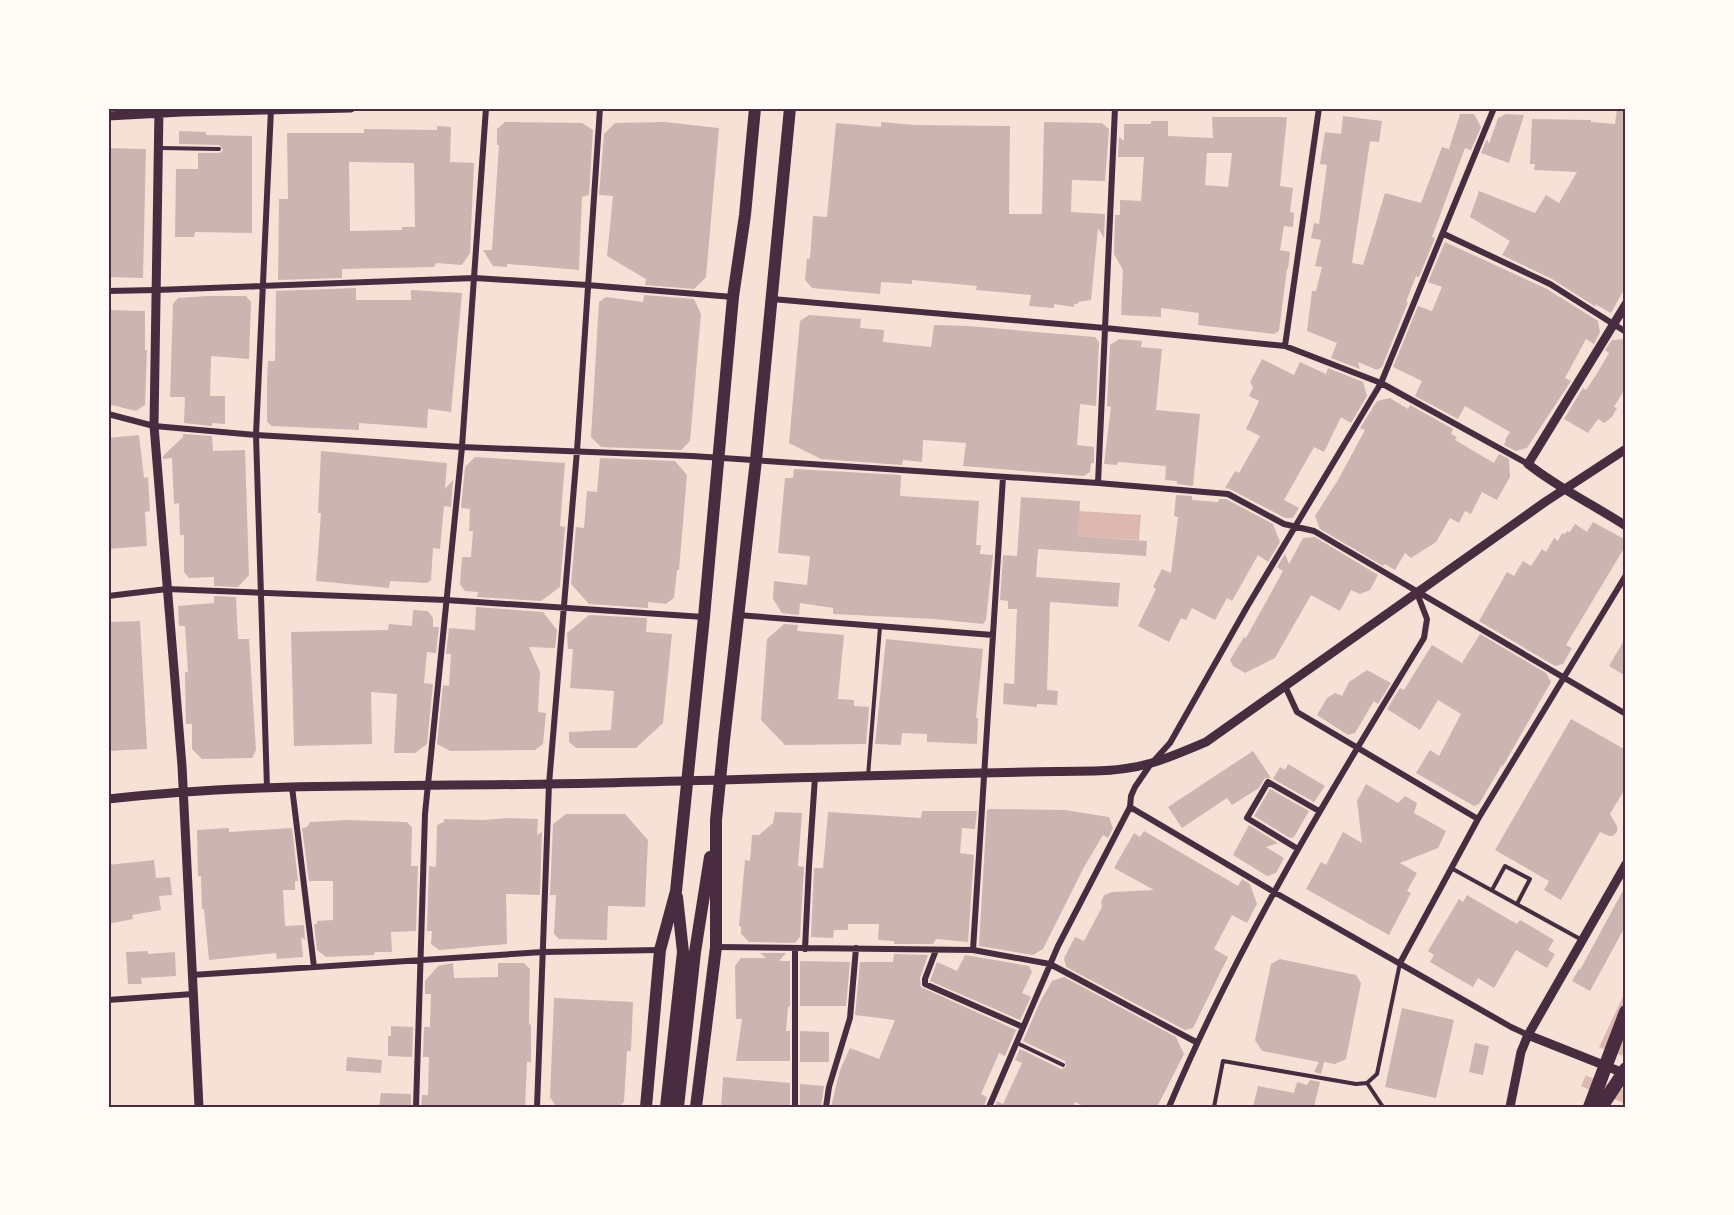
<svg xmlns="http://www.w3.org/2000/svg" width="1734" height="1215" viewBox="0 0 1734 1215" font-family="'Source Sans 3',sans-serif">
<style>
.water{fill:#dcb8b0}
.pier{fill:#f7e1d7}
.building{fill:#ccb4b1;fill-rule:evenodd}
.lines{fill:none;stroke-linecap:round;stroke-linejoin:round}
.service{stroke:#4a2c40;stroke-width:4}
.minor{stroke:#4a2c40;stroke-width:6}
.tertiary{stroke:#4a2c40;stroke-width:9}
.trunk{stroke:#4a2c40;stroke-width:12}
.motorway{stroke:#4a2c40;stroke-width:14}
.neatline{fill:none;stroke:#4a2c40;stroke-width:2}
</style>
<rect width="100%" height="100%" fill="#f7e1d7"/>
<path class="water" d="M1079,511L1141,515L1139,540L1078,536Z
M1626,990V1107H1571Z"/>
<path class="pier" d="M1596,1046L1626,1057V1091L1582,1074Z
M1578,1085L1624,1103L1622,1107H1568Z"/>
<path class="building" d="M1617,108H1626V286L1611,313L1595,304L1596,307L1552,279L1502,255L1510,241L1470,217L1479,191L1535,213L1546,195L1559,203L1577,172L1534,170L1535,164H1530L1532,119L1591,120V122L1615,124Z
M1460,114H1474L1481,127L1471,150L1465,148L1432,237L1435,238L1419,277L1416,276L1406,302H1408L1382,367L1377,370L1358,362L1360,369L1331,358L1337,343L1307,331L1312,291H1316L1322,267L1315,266L1321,240L1311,238L1314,223L1319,224L1327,165L1320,164L1325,132L1341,134L1343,116L1382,121L1379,142L1370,141L1352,263L1363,265L1385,193L1421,203L1442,147L1449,149Z
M1506,114L1524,115L1509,163L1481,153L1487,139L1489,144L1498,118Z
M1212,117H1287L1280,186L1293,188L1290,212L1294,213L1293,227L1284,226L1280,250L1290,252L1288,269H1287L1279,331L1274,334L1198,325L1199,313L1161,308V317L1121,315L1123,270L1114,254L1115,215H1120V200L1141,201L1144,157H1118L1119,137L1124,141V124H1151V121H1168V136L1213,138ZM1207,153H1232L1228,187L1205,185Z
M505,122L582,123L593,130L589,195L582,197L579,270L507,264V267L493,266L483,250H492L499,145H497V129Z
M664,122L719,128L706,277L694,289L645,285L646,279L607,256L613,196L599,195L604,134L615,123Z
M881,122L915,125L1010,126L1009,214H1042L1044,122L1102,123L1109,129L1105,181L1072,180L1071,212L1105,214L1104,238L1098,228L1091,300L1078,302V304H1074V307L1054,304V308L1029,306L1031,295L976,290L977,286L912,280V284L881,282L880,294L812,288L805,280L807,258L810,259L813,216L827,217L836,123L881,127Z
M437,126L451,127L450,162L474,163L470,253L462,265L436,263L434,267L342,269V278L278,280L279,199H288L287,133H364V129L437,130ZM349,162L414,163L415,227H402V230L350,231Z
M179,131L206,132V135L252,136V233L195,232L194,237H175L176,169H198V153H220L223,150L219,145L179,144Z
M108,148L146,149L143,278L108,277Z
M1445,242L1547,289L1598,321L1600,332L1594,344L1586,339L1565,378L1571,381L1527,448L1516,451L1504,445L1506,441L1505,440L1510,432L1465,406L1458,419L1415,396L1422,381L1393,367L1418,306L1432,311L1442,287L1428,282Z
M356,288V300H411V290L462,293L451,412L428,409L427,428L359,423V430L272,426L267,422V382L268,361H275L276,291Z
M644,295L694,299L701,314L690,441L681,450L601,447L591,437L599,302L606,297L643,302Z
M208,296H246L251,302L249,359L211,356L210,396H225V424L212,423V426L184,423L185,397H170L173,304L178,298Z
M108,310L145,311V350H147L145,405L136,411L108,404Z
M809,315L861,319L860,328L884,330L883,342L931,347L934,325L968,326L1095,337L1099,342L1096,406L1080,404L1077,445L1094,447V463H1091L1090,472L1084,476L963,466L966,443L923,440L922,462L903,460L902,465L821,459L789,443L800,321Z
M1119,339L1142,341L1141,347L1162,349L1156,410L1200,414L1193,486L1177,484V481L1165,480L1166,466L1118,462L1117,465L1104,464L1111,407L1107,406L1110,345Z
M1626,339V387L1614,407L1617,408L1612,417L1604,423L1598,419L1588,433L1564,419L1583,388L1586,390L1596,375L1609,353L1605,350L1612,340Z
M1262,359L1294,375L1300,362L1326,374L1328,368L1363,382L1367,396L1351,423L1341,417L1324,452L1314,447L1284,500L1299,508L1293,518H1285L1230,489L1225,488L1235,471L1239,473L1260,436L1246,429L1259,401L1249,396L1253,387L1250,382Z
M1390,398L1408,409L1410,405L1453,429L1451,434L1457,437L1455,440L1494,463L1499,454L1509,459L1510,477L1497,500L1482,492L1471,514L1465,511L1459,523L1450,518L1436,542L1411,558L1405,553L1395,570L1385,564L1383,566L1320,529L1315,516L1338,480L1365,430L1360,428L1377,401Z
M183,434L212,436L213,451L245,450L249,575L238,587L214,586V577L189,578L184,572V535H180L179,503L174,504L172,458L163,459V456L183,437Z
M139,435L144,478L148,477L150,511L145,512L147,546L108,549V479H110L108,438Z
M321,451L447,463L445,489L453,480L451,507L444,506L440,549L433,548L431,580L427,583L390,581L389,588L316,581L321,513H318Z
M475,457L565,463L560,526L565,527L560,587L541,601L477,597L478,592L465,591L460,584L462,557H471L473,531H469L470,509L461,508L465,467Z
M600,458L675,461L687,475L679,570H677L674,598L666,604L648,602V608L589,604L571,584L576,527L584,528L587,491L597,492Z
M794,469L901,475L900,496L979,501L976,545H981L980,554L993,555L986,620L983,624L934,619L833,614V608L800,603L799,615L782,613L773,599L774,581L807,585L810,556L778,553L785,478H793Z
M1176,495L1192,496V500L1218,502L1219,499H1226L1273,524L1280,542L1268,562L1258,555L1232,601L1227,598L1215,620L1192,608L1186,620L1181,618L1169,642L1138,626L1156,589L1153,587L1162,569L1171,573L1178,517L1174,516Z
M1021,497L1080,501L1078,536L1147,541L1146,556L1038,549L1036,577L1120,583L1118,607L1050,602L1047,690L1058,691L1057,705L1037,704V707L1003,704L1004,683L1014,684L1017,609H1008V601L1000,600L1003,555L1017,556Z
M1593,522L1626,540V545L1566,645L1572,648L1563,664L1555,666L1479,621L1507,572L1514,576L1523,561L1531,566L1542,549L1546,552L1554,538L1558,541L1562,533L1565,534L1567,531L1570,532L1575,524L1587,532Z
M1315,537L1378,575L1370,590L1360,594L1351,590L1340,611L1311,595L1275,658L1245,673L1233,666L1230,660L1244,637L1246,638L1283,571L1277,567L1285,554L1289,564L1303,538Z
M214,596L236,597L238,639H249L256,750L252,758L202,759L192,749V724H186L185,672H188L185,626H179L178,606L214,603Z
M476,607L543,612L557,630L555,648L529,647L540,672L538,712L546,713L543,744L535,750L450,751L437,744L443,685L449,686L451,654H446L449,628L475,630Z
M413,610L428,611L433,618V627H439L436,653L427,652L424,683L433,684L427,744L415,753H394L397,694L371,692L372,744L294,746L291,632L388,630L389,624L412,626Z
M589,615L647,618L646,632L672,634L663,723L636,748H576L569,742V732L611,730L614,691L570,688L573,649H568L567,633Z
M140,621L147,749L108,751V622Z
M784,624L798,625L797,631L844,635L838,699L854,700V706L869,707L866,744L785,745L761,720L767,639Z
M1480,634L1546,673L1551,682L1503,766L1502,765L1479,804L1474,806L1416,773L1430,750L1439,756L1461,714L1438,700L1420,730L1387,709L1400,688L1404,690L1432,645L1462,663Z
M1626,637V676L1609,666Z
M886,639L983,649L976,718H978L977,744L927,742V734L902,733L901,745L875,744Z
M1367,670L1391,683L1378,704L1374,701L1355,733L1348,735L1317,715L1327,698L1335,693L1342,696L1349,682Z
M1571,719L1626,750V787L1610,814L1617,826V832L1613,836H1609L1600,832L1561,900L1544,890L1549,881L1495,850Z
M1253,751L1271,778H1265L1259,788L1232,805L1227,798L1182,828L1168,807Z
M1288,764L1325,786L1314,802L1273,779L1280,767L1285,770Z
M1366,784L1398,803L1405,796L1417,803L1414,813L1446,831L1438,848L1400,863L1417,873L1407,891L1411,893L1389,935L1306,889L1321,862L1326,865L1343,832L1362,843L1357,801Z
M1270,789L1309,811L1294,837L1290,838L1254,816Z
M990,809L1065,810L1109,817L1113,828L1108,838L1103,835L1084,867L1043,949L1033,955L979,946L987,810Z
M922,811H977L975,829L962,828L960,853L974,855L968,942L936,939L933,944H894V941L878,940L879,924H848V930H834L833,938L811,937L814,868H823L828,812L921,818Z
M775,812L802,813L798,866L804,867L800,937L795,943L749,942L741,934V926H739L745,860L750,861L752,835H759L773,823Z
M566,814H625L648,840L645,907L608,906L607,940L559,939L554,934L556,895H550L553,824Z
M508,818L538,819L537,835L542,832L540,895L506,894L507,944L439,950L431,944L432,931H427L429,866L436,867L437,825L444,822V819L483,820Z
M347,820L407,822L412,827L411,866H418L416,931L391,932L392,952H375L374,955L326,957L317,950L314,924H317V921L333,920V881H309L302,828L307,827L310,822Z
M1249,825L1278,843L1266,847L1284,858L1276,873L1267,876L1233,855Z
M229,828V832L292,828L298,881H295V890H283L285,926L304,925L305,940L301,937L303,957L277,959L276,953L209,960L204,909H202L201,876H198L197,830Z
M1144,831L1238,886L1242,879L1250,884L1257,904L1247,923L1232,915L1214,949L1228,957L1193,1028L1185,1030L1066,967L1064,958L1075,937L1084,941L1102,907L1101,902L1104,895L1112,892L1154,890L1114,868L1134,833L1140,837Z
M154,860L156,878L170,877L172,895L159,896L161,910L132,915L133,919L108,924V865Z
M1626,885V925L1590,991L1572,981L1579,969L1580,970Z
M1467,895L1517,924L1520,920L1554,940L1548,950L1555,954L1547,968L1516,950L1494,988L1478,978L1473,987L1430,962L1434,955L1428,951L1459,899L1463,902Z
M148,951V954L175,952L176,976L141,978L142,984H128L126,952Z
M760,953H786L779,961H790V1006L788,1007L786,1031H790V1061H736L742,1019H736L735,966L741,958H766Z
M894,954L928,955L920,978L921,987L1016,1030L1005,1056L999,1053L981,1094L987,1097L984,1107H831L840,1070L850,1048L879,1059L895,1020L855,1015L860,962H893Z
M965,955L1029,966L1032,972L1022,993L1031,997L1020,1020L930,981L937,962L957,971Z
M1280,959L1356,975L1361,983L1346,1059L1335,1064L1324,1062L1321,1074L1314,1072L1319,1062L1262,1051L1255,1040L1271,964Z
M800,961L850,962L846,1006H800Z
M453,963L454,978L498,977V963H524L530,969L529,1024L531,1025V1062H527L525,1107H421L422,1095H428L429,1057H423L424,1027H430V1022L431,994H425V981L438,966Z
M1064,977L1176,1037L1184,1054L1157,1107H1086L1075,1102L1073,1107H995L997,1101L1003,1104L1022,1063L1015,1060L1020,1049L1061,1069L1066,1067L1065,1061L1023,1041L1040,1002L1052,981Z
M554,998L633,1002L631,1051H627L624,1102L618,1107H556L550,1097Z
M1402,1008L1454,1020L1436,1098L1385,1087Z
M391,1026L413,1027L412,1057L388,1056V1036H391Z
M800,1031L829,1032V1062H800Z
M1475,1043L1489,1046L1483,1075L1469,1072Z
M347,1057L382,1060L381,1073L346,1071Z
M723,1077L790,1083V1107H721Z
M1310,1080L1320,1082L1314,1107H1253L1258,1086L1294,1093L1297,1082L1307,1085Z
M800,1084L824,1086L821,1107H800Z
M381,1093L411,1094V1107H379Z"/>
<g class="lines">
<path class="service" d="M160,148L219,149
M868,776L880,627
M1451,868L1582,940
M1492,890L1505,866L1530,879L1517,904
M1017,1043L1063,1065
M1367,1083L1383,1107
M1214,1107L1223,1061L1356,1084L1367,1083L1377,1074L1400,963"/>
<path class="minor" d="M1444,234L1550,284L1626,332
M108,291L156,290L475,278L587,285L733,297
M772,299L1105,328L1285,346L1381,383L1528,464
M1285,346L1319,108
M108,414L154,426L256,435L462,447L692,456L1098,483L1228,494L1284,524L1314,531L1626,714
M1098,483L1115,108
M108,596L167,589L446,600L704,617
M737,615L993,635
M1285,686L1297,712L1478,819
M292,787L314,967
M267,788L256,435L271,109
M1130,807L1274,892L1511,1027L1528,1035
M1298,849L1247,818L1268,782L1319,811
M716,947L973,950L1050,964L1196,1042
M805,949L809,866L815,777
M936,950L925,979V984L1023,1027
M973,950L1003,477
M1400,963L1478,819L1626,575
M192,975L543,952L660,950
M108,1000L193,994
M416,1107L425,814L462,447L486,108
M537,1107L549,784L577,451L600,108
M795,1107V948
M826,1107L829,1087L850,1018L856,948
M989,1107L1058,946L1130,807L1131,796L1135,787L1150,765L1170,743L1247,607L1381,383L1494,108
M1169,1107C1238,943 1331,790 1424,638L1427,619L1417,593"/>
<path class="tertiary" d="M159,108L154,426L182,766L199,1107
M108,116L182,112L351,108
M1626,304L1528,464C1558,488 1594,505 1626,526
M108,799C254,782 402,787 549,784C731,781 913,773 1095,771C1141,770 1164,760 1206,742L1545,502L1626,449
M1528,1035L1626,1074
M1510,1107L1521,1052L1528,1035L1626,864"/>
<path class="trunk" d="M646,1107L660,950L676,891L704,617L733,297L745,215L755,108
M666,1107L683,952L677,897
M678,1107L695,952L710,857
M696,1107L716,947V820L724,740L756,460L790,108"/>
<path class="motorway" d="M1590,1107L1626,1012
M1601,1107L1626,1069"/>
</g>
<rect width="1734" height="1215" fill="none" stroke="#fffaf5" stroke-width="219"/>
<rect x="110" y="110" width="1514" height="996" class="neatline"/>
</svg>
